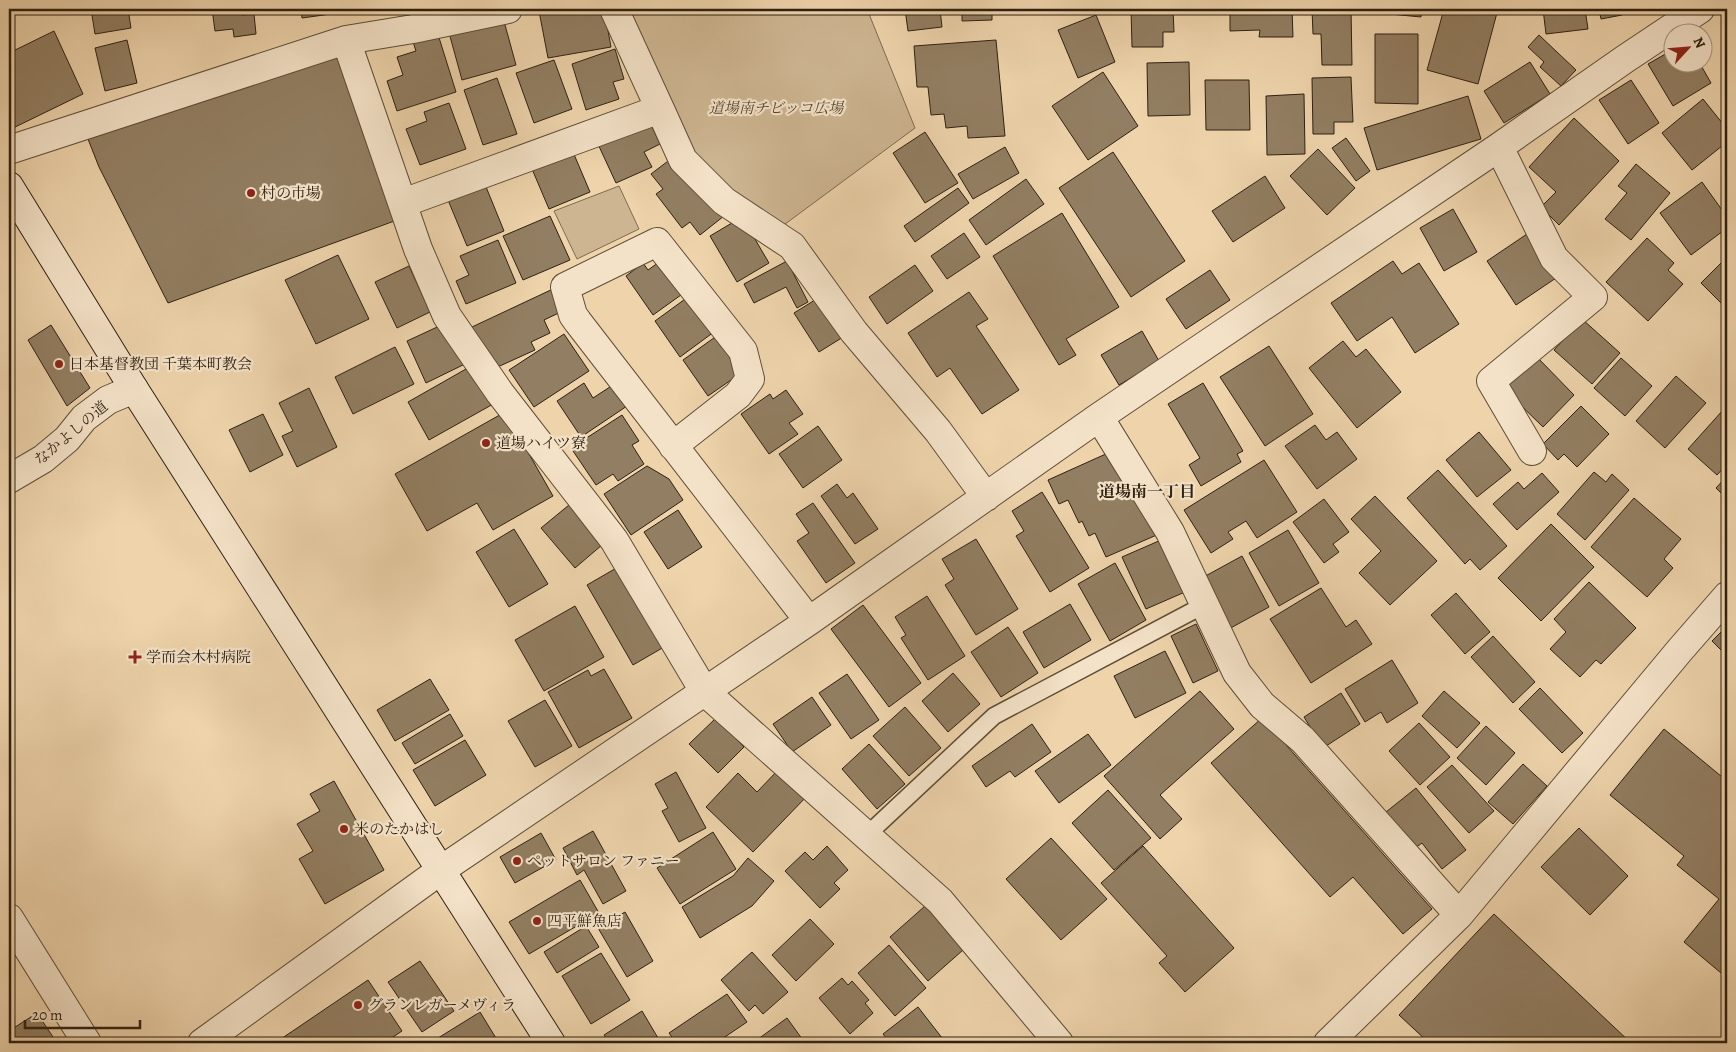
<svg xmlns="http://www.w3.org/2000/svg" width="1736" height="1052" viewBox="0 0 1736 1052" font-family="Alegreya,'Noto Serif JP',serif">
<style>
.green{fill:#cdb591;stroke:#7e6b52}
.building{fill:#927e62;stroke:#2e2112}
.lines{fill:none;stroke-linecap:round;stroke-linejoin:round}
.lane-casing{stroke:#5e4e38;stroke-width:19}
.street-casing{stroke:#5e4e38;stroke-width:30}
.secondary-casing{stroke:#2e2112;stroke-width:30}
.lane{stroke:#f4e2c8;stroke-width:16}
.street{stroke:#f4e2c8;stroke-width:28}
.secondary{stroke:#f4e2c8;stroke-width:28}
.poi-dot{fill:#8f2418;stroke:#f4e2c8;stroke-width:2}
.labels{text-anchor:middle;stroke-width:4.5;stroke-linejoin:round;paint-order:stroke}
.park-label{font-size:15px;font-style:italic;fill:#564632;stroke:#f4e2c8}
.poi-label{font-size:15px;fill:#2e2112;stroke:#f4e2c8;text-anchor:start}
.street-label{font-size:15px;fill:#2e2112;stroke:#f4e2c8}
.neighbourhood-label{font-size:16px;font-weight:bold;fill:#2e2112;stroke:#f4e2c8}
</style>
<rect width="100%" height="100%" fill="#eed3ab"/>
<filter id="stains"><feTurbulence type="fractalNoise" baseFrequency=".004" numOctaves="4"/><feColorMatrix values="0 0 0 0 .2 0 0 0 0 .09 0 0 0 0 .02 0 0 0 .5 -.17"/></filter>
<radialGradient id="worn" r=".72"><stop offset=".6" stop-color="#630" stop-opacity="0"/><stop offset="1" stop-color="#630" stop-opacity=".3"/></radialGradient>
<path class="green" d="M626,9H867L915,128L773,233L687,160Z
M619,186L639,229L577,259L554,211Z"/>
<path class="building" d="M91,9H128L131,28L95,34Z
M212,9H241L242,15L254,14L256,34L234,37L233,29L215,31Z
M301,9H337L338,13L302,18Z
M551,9H604L611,47L548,58L539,11Z
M905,9H940L942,27L908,31Z
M962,9H992V20L962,21Z
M1131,9H1173L1174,32H1163V47H1132Z
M1230,9H1292L1293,37H1259L1260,30L1230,31Z
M1312,9H1351L1352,65H1322L1321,34H1313Z
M1359,9H1422L1421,17L1359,11Z
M1444,9H1498L1478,84L1427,70Z
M1543,9H1585L1588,29L1546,34Z
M1599,9H1620L1622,15L1601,19Z
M502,14L516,65L462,80L448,29Z
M1096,15L1115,62L1078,78L1058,30Z
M436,28L456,92L397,111L387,81L403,75L397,57L416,51L411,36Z
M54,31L83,94L9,130V53Z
M1375,34H1418V104L1375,103Z
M1539,35L1576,70L1561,86L1540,67L1544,62L1528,47Z
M127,40L137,83L105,91L95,48Z
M996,40L1005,136L968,138L967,126L946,128L944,114L931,115L928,87H917L914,46Z
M339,49L400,219L168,303L99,167L88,139Z
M615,49L624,79L613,82L619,99L586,110L572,64Z
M1674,49V62H1699L1711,83L1673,106L1648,64Z
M554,60L572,109L534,123L516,73Z
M1189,62L1190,115L1148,116L1147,63Z
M1530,62L1550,94L1504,123L1484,91Z
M1103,72L1138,126L1088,160L1052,106Z
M1351,77L1353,122H1334V134H1313L1312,78Z
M497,78L517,134L483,145L464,90Z
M1205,80H1249L1250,130H1206Z
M1631,80L1659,123L1628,144L1599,100Z
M1304,94L1305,154L1267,155L1266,96Z
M1468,96L1481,139L1377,170L1364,128Z
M1703,99L1727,129V142L1692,170L1662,133Z
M449,103L466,149L420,165L406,129L427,121L424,112Z
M648,118L660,144L644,152L652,167L616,183L597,142Z
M1574,118L1619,161L1559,225L1541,207L1556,192L1529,167Z
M925,132L958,183L925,203L893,153Z
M1346,138L1370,171L1356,181L1332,148Z
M1005,147L1019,173L973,199L958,174Z
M1318,149L1355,188L1327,215L1290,176Z
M573,152L590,192L549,209L532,169Z
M1113,152L1185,261L1131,297L1059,188Z
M676,155L724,216L700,235L690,222L682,228L656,194L663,189L651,174Z
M1636,164L1670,193L1631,240L1605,219L1627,193L1618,186Z
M1265,176L1285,208L1233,242L1212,211Z
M482,177L504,231L467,246L448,200Z
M1026,179L1044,204L986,245L969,220Z
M1702,182L1727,217V228L1691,255L1660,213Z
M958,188L969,203L915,242L904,226Z
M1453,209L1477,252L1444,271L1420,228Z
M1062,213L1119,307L1066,339L1076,355L1059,365L993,256Z
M550,216L570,260L523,280L503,236Z
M742,217L769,263L737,282L710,236Z
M964,233L980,257L947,279L931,256Z
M1527,234L1556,278L1516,305L1487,261Z
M1647,238L1674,263L1668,270L1683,284L1648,321L1606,282Z
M498,240L516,283L466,304L456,281L469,275L460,256Z
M338,255L369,319L316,344L285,280Z
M1727,257V309L1701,283Z
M665,258L688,290L653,315L626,276L643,263L648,270Z
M787,261L808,302L797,308L786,287L754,303L744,284Z
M1393,261L1402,274L1419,263L1459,324L1415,353L1392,317L1357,341L1331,303Z
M915,265L933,291L887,324L869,297Z
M409,266L430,312L397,328L375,282Z
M1210,270L1230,300L1186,329L1166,299Z
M555,288L565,310L544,320L550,333L531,342L535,350L491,370L472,327Z
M969,292L988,319L976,326L1019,390L982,414L950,368L937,377L908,333Z
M692,294L718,329L680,357L655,321Z
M823,295L848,334L819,352L794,313Z
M1582,319L1620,353L1592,384L1554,350Z
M448,322L467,363L426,383L407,341Z
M51,325L90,388L67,406L28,340Z
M1142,331L1159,361L1119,385L1101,355Z
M564,334L589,371L534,407L509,370Z
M718,335L744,371L708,396L683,360Z
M1343,341L1356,357L1366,349L1401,392L1357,428L1309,368Z
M1269,346L1313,414L1265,446L1220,377Z
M395,347L414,384L353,414L335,377Z
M1535,355L1574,395L1543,427L1503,388Z
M1621,358L1652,386L1625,416L1594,388Z
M473,365L495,403L429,440L408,402Z
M1676,376L1706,403L1665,448L1636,421Z
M584,383L593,398L616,383L630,404L581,437L557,401Z
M1203,383L1243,451L1237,454L1241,462L1201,486L1189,465L1200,458L1168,404Z
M309,388L337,447L297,467L282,436L293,431L279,403Z
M786,390L803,414L789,423L798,434L769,454L741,414L770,394L773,399Z
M1581,406L1609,434L1577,467L1564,454L1558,460L1543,444Z
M1723,410L1727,414V464L1717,475L1688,449Z
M505,412L553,496L493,530L477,503L427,531L395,474Z
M263,414L283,455L250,472L229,430Z
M622,415L639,441L632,445L644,464L618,481L613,474L596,485L571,448Z
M1315,425L1326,440L1337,432L1357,459L1317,489L1285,446Z
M818,426L842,460L803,488L779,454Z
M1479,432L1511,470L1477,497L1446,460Z
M1108,453L1116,472L1120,471L1159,534L1106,557L1095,533L1089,536L1082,521L1079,523L1068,500L1059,504L1048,480Z
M1264,460L1297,512L1257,538L1246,521L1228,532L1233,539L1211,553L1184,510Z
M647,466L669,479L683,500L631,535L604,494Z
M1438,470L1507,546L1480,570L1470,559L1465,564L1407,498Z
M1594,472L1606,482L1612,474L1629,490L1585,540L1557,514Z
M1542,473L1559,492L1517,530L1493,504L1518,482L1524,489Z
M1727,476V499L1716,488Z
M837,484L847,498L853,493L878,529L855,544L821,496Z
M1042,492L1089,568L1050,592L1016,536L1024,531L1012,511Z
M1375,496L1437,561L1390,605L1359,573L1381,551L1351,519Z
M1634,498L1681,539L1664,559L1673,568L1647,597L1591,547Z
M1324,499L1349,532L1333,544L1339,552L1324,563L1293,522Z
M813,503L855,563L826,583L797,541L809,533L796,514Z
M569,505L602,545L575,568L541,528Z
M678,510L702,547L668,569L644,532Z
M1551,524L1594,567L1541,621L1498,578Z
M514,529L548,584L509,607L476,552Z
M1288,530L1319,583L1279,606L1249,553Z
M976,539L1018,609L976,635L945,585L954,579L942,559Z
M1161,540L1185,592L1146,609L1122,557Z
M1242,556L1269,607L1227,630L1200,579Z
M625,563L671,643L633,665L587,585Z
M1115,563L1146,620L1110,641L1078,584Z
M1589,582L1636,628L1601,664L1596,660L1580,677L1550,649L1566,632L1554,619Z
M1321,588L1346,627L1356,620L1372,644L1311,683L1270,619Z
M1456,593L1490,632L1465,654L1431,615Z
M927,596L965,656L928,680L901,638L906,635L895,617Z
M1070,604L1091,640L1044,668L1023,632Z
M863,605L921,683L889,707L831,629Z
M575,606L604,657L544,691L515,640Z
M1196,624L1218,671L1193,683L1171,636Z
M1727,626V656L1712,641Z
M1008,627L1038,673L1001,697L971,652Z
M1493,636L1535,682L1513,703L1471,657Z
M1165,651L1186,693L1135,718L1114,676Z
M1392,660L1418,703L1387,723L1381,712L1365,722L1345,689Z
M604,669L632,718L579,748L548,692L588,670L591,676Z
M953,673L980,704L948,732L922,701Z
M847,674L879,720L851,739L819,693Z
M430,679L449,710L395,741L377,710Z
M1540,688L1583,733L1562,753L1519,709Z
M1200,691L1234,729L1160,795L1182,819L1160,839L1104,776Z
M1444,691L1480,723L1457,748L1422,716Z
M1341,693L1360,724L1323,748L1304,717Z
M812,697L831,725L792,752L773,724Z
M545,700L572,746L535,767L508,721Z
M905,707L941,748L909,776L873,736Z
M450,714L463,736L415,764L402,743Z
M716,718L744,747L718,773L689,744Z
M1262,718L1432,909L1403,934L1353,877L1330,897L1211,763Z
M1419,723L1450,757L1420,785L1389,751Z
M1032,724L1051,752L1015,777L1010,771L986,787L972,766Z
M1486,726L1515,753L1486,785L1457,758Z
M1664,729L1727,781V978L1684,942L1719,899L1677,865L1684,856L1610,795Z
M1088,734L1111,765L1059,803L1035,771Z
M465,740L486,775L435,806L413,770Z
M869,744L905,784L877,809L842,769Z
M1523,764L1547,786L1513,824L1488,802Z
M1452,765L1494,811L1469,833L1427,787Z
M780,768L808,795L753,852L706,807L738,773L757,792Z
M676,772L706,828L679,842L662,811L668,808L655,784Z
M334,781L384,870L325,904L299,859L313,851L297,824L320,811L310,794Z
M1416,788L1466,850L1442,869L1422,843L1415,848L1386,812Z
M1108,790L1151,838L1114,870L1072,823Z
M1579,828L1628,876L1590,915L1541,867Z
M593,831L626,891L603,904L584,870L577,875L563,848Z
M713,832L736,869L680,904L657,868Z
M541,833L556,860L515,883L500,857Z
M1051,838L1107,899L1061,940L1006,879Z
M827,846L848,870L834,883L840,889L820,908L785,871L805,852L813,860Z
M1143,846L1234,948L1185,992L1159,963L1167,956L1101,883Z
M748,858L774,881L752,906L700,938L682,907L733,876Z
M580,880L599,913L529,954L509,922Z
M925,906L963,950L928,981L890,937Z
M625,912L653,961L627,977L598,928Z
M1494,914L1631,1043H1429L1399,1015Z
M810,919L834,944L796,981L772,955Z
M586,926L599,947L557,973L544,952Z
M889,945L926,988L895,1016L858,973Z
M752,952L788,992L763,1014L755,1005L749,1011L721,980Z
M601,953L630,1000L591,1024L562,976Z
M420,961L454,1011L422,1032L388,982Z
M842,978L848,985L852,981L869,1000L865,1003L873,1013L850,1034L819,998Z
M368,980L402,1031L384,1043H275Z
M727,994L747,1022L716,1043H676L669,1033Z
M918,1007L946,1043H890L883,1034Z
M642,1011L661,1043H609L604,1035Z
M480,1012L499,1043H430Z
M37,1013L57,1043H9V1031Z
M787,1018L805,1043H755L754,1042Z"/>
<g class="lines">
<g class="lane-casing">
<path id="lane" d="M867,835L994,716L1204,605"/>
</g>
<g class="street-casing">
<path id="street" d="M346,40L418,249L447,316L500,393L614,540L704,691L940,901L1059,1043
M660,109L683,160L724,201L792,246L854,332L938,431L986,497
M1499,147L1554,258L1593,297L1491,381L1532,451
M9,150L346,40L413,29L508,9
M403,203L660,109L614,9
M1099,417L1170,532L1237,673L1262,705L1303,740L1459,915
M673,446L738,395L750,379L743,351L657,242L565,287L573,315L578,322L809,621
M9,479L43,459L67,439L84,418L108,400L134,389
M9,918L87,1043
M202,1043L441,870L809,621L1099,417L1499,147L1625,59L1700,9
M1328,1043L1459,915L1680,650L1727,596"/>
</g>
<g class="secondary-casing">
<path id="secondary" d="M9,186L134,389L551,1043"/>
</g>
<use href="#lane" class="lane"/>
<use href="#street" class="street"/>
<use href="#secondary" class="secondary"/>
</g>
<g class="poi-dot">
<circle cx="251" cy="193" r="5"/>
<circle cx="59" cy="364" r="5"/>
<circle cx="486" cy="443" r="5"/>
<path d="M132.5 649.5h5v5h5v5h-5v5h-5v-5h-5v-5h5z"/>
<circle cx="344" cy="829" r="5"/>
<circle cx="517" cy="861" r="5"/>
<circle cx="537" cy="921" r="5"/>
<circle cx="358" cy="1005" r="5"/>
</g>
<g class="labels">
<g class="park-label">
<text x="776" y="113">道場南チビッコ広場</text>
</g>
<g class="poi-label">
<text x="261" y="198">村の市場</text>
<text x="69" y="369">日本基督教団 千葉本町教会</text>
<text x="496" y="448">道場ハイツ寮</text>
<text x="146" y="662">学而会木村病院</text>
<text x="354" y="834">米のたかはし</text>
<text x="527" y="866">ペットサロン ファニー</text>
<text x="547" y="926">四平鮮魚店</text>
<text x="368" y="1010">グランレガーメヴィラ</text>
</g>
<g class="street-label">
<text transform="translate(71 433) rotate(-40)" y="5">なかよしの道</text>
</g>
<g class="neighbourhood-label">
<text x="1147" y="497">道場南一丁目</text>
</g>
</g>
<rect width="1736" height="1052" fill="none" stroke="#eed3ab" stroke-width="30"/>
<rect x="10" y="10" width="1716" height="1032" fill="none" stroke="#2e2112" stroke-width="2.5"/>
<rect x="15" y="15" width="1706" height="1022" fill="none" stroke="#2e2112"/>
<g transform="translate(1688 48) rotate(64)"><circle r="24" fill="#f4e2c8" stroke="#a5957f"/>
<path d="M0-4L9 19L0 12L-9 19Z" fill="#8f2418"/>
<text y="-8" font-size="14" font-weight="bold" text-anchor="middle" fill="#2e2112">N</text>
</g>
<path d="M25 1020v8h115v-8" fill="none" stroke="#2e2112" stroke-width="2.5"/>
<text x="32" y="1020" font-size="15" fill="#2e2112" stroke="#f4e2c8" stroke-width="4" paint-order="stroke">20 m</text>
<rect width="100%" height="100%" filter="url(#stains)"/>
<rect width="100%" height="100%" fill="url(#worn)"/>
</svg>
